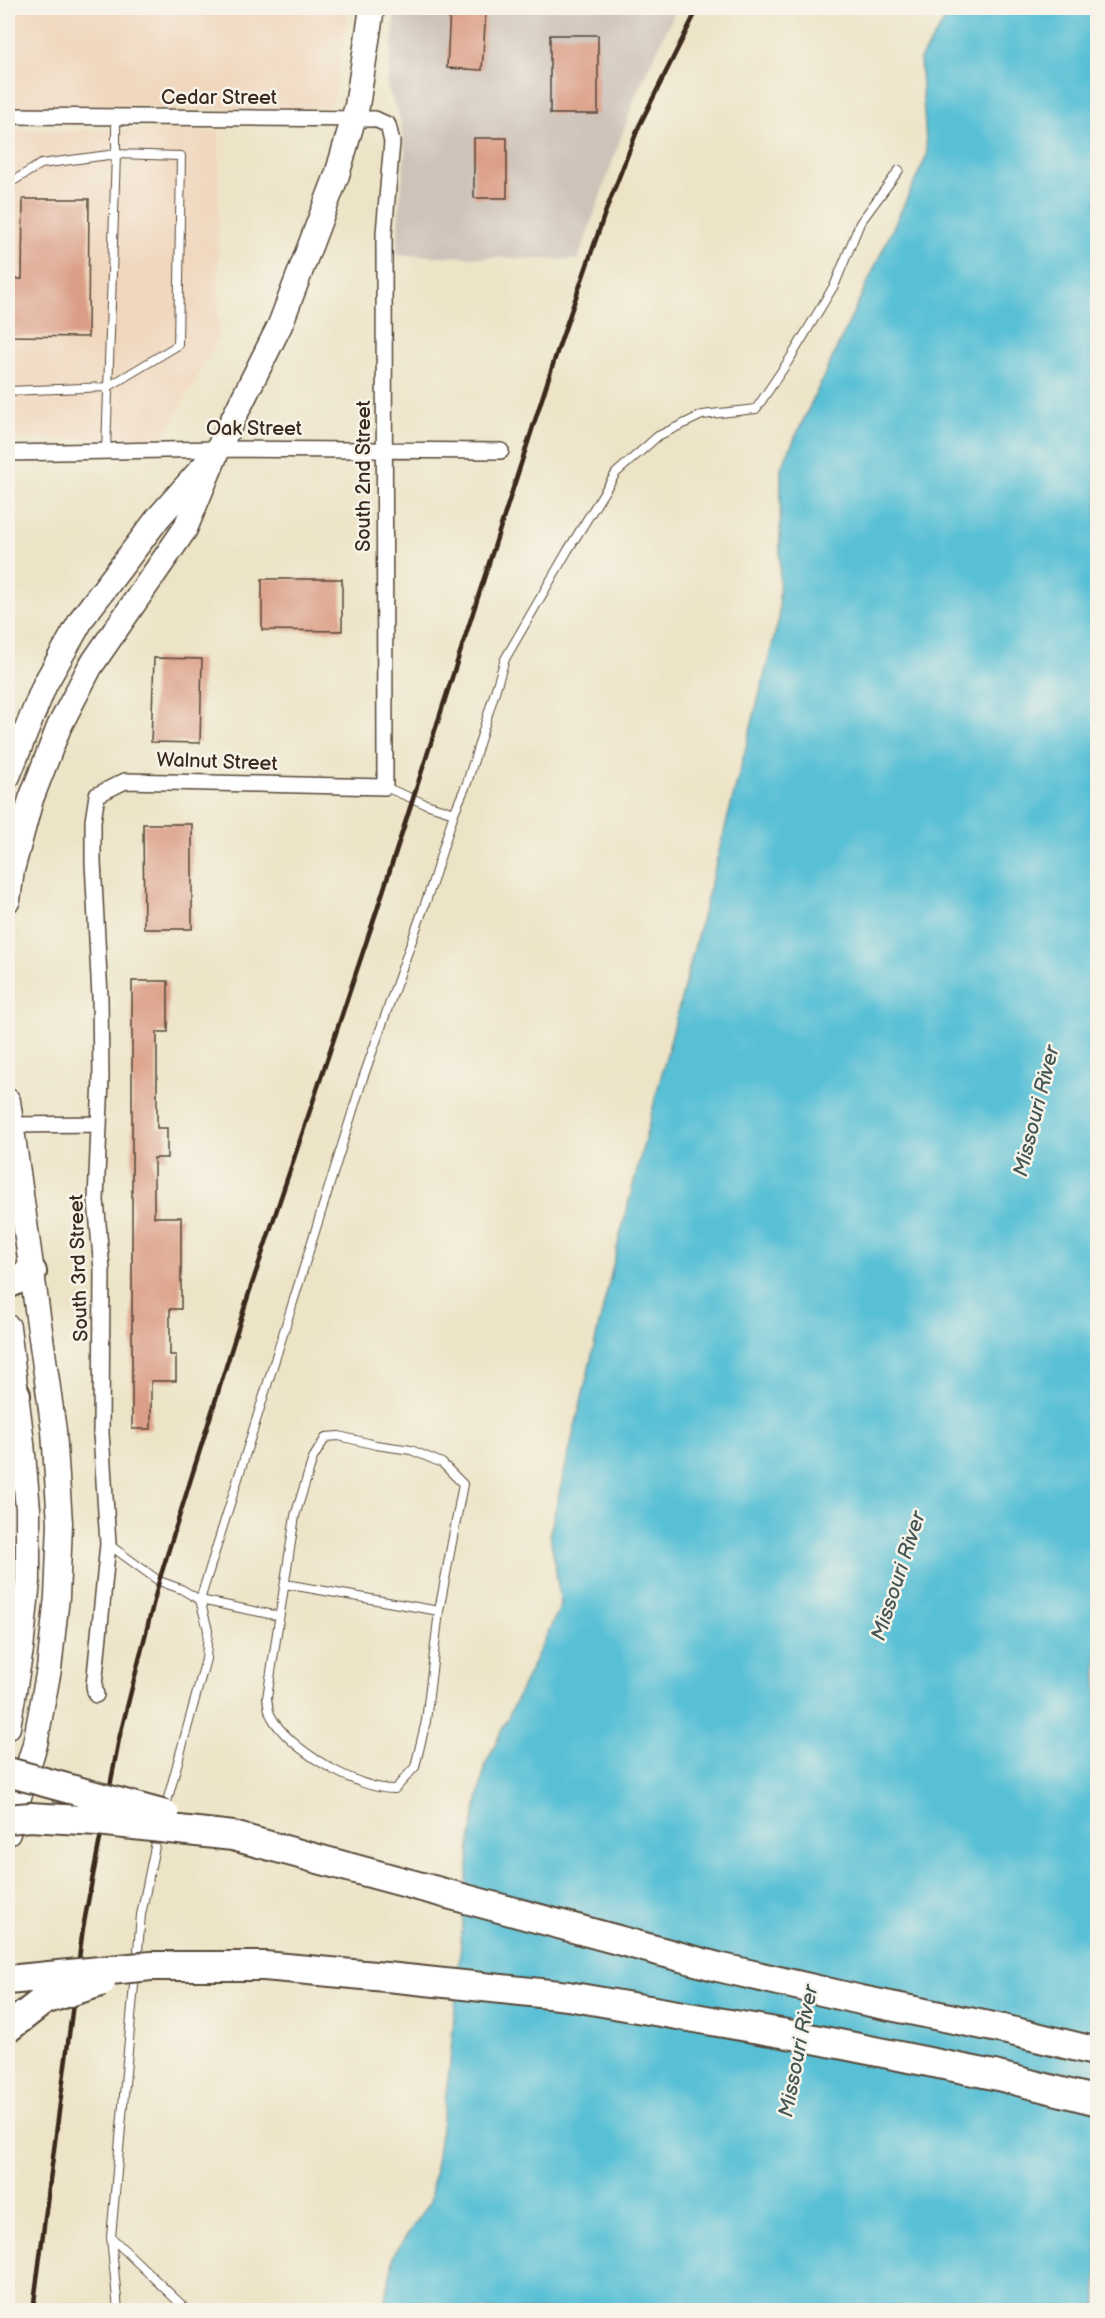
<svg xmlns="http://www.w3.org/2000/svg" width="1105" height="2318" viewBox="0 0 1105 2318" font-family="'Balsamiq Sans',sans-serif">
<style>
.built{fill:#f0d6bc}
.industrial{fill:#cec2b9}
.water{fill:#58c0d5;stroke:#4a757a;stroke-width:1.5}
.building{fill:#db9f87}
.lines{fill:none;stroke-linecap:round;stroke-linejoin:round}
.lane-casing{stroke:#564637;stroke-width:10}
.street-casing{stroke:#564637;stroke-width:18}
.primary-casing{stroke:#564637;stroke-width:27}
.highway-casing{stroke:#564637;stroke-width:32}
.lane{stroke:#fff;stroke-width:8}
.street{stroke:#fff;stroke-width:15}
.primary{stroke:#fff;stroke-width:24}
.highway{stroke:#fff;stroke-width:28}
.rail{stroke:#3b2a1e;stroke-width:4.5}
.highway-bridge-casing{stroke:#564637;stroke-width:32;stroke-linecap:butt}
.highway-bridge{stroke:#fff;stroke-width:28}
.labels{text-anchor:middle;stroke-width:5;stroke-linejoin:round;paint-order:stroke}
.street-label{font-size:20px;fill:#3b2a1e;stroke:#f7f3e8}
.water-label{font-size:21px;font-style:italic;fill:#445755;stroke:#f7f3e8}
</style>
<rect width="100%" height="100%" fill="#f7f3e8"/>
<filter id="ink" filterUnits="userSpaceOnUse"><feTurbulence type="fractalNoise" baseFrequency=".0167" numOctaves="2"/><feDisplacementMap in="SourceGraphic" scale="12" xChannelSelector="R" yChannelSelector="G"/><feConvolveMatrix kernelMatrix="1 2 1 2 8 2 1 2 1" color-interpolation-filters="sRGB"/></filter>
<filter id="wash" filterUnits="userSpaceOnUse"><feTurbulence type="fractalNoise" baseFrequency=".008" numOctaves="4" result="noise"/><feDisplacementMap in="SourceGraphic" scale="24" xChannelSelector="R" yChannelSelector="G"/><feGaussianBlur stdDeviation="1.35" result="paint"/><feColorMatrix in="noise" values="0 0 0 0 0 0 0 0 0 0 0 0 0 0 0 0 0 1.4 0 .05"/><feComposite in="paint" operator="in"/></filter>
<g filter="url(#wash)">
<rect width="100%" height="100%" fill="#ede4c7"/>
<path class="built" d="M8,8H349L333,101L324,108L310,109L8,108Z
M8,130L219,131L218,339L164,437L8,439Z"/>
<path class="industrial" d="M396,8H677L637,92L578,260L397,255L399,211L405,154L399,115L387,87Z"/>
<path class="water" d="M953,8H1097V2310H384L394,2254L430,2202L449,2073L471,1835L485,1766L561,1605L550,1533L621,1232L779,619L781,468L927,155L920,59Z"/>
<g id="blocks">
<path class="building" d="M450,9L486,10L482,70L447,68Z
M550,35H598V114H550Z
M474,138H507V198H474Z
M23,199H89L88,337L8,336V279H22Z
M262,579H342V631L262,630Z
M154,658L202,659L200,743L151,742Z
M143,824H192V929H144Z
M132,981H168V1032H157V1128H167V1158H154V1217H181V1309H170V1355H176V1381H151V1429H132Z"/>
</g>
</g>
<g filter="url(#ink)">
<use href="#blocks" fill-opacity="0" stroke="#564637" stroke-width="1.5"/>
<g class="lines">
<g class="lane-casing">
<path id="lane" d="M8,184L41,164L116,154V117
M8,391L108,387L178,345L181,156L116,154C113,253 109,352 106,451
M385,787L423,803L454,813
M339,1436L376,1445L411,1450L442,1463L463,1484L439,1611L426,1721L415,1767L395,1789C358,1790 288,1749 271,1716C268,1711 268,1703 267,1698L295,1516L313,1458L326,1437Z
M108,1544L159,1581L181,1589L200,1600L279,1616
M285,1584L439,1611
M165,1809L206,1659L208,1630L200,1600L363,1078L431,887L454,813L467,783L505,659L568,550L616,473L658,436L702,415L756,409L791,357L835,284L860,223L899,170
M137,1962L141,1915L158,1832
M111,2237L187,2310
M118,2310L111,2237L135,1974"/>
</g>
<g class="street-casing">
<path id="street" d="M8,116L375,119L388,125L392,142L384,233L385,787L125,781L97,795L93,821V862L100,997L101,1078L96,1200L102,1270L101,1433L108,1544L94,1686L96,1695
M8,453L218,449L501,451
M11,1125L99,1124"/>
</g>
<g class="primary-casing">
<path id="primary" d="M8,776L45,684L83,617L158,518L205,465
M8,900L12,870L31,799L59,727L90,667L185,529L218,449L280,325L337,175L357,106L372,8
M8,1101L54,1431L60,1523L57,1597L49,1669L35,1744L8,1833
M8,1327L22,1443L28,1509V1581L21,1649L8,1727"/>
</g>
<g class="highway-casing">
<path id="highway" d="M8,1284L32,1272
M8,1379L16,1395
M1003,2029L1098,2052
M994,2075L1098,2101"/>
</g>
<use href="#lane" class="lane"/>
<use href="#street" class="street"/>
<use href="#primary" class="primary"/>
<use href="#highway" class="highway"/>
<path class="rail" d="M33,2310L83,1928L119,1739L159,1581L249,1293L378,907L558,349L605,213L639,126L698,8"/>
<g class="highway-bridge-casing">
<path id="highway-bridge" d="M8,1772L165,1815
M8,1819L30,1817L98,1821L233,1836L718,1967L861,2000L1003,2029
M8,1980L151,1966H264L397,1978L568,1996L799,2036L994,2075
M8,2028L44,2000L101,1982"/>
</g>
<use href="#highway-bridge" class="highway-bridge"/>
</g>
</g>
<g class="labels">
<g class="street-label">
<text x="219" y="104">Cedar Street</text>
<text x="254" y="435">Oak Street</text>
<text transform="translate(363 476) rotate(-90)" y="7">South 2nd Street</text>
<text transform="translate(217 761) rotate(2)" y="7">Walnut Street</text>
<text transform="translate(78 1268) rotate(-92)" y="7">South 3rd Street</text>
</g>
<g class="water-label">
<text transform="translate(1036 1111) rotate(-76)" y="7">Missouri River</text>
<text transform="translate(898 1576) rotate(-72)" y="7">Missouri River</text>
<text transform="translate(798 2051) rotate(-79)" y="7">Missouri River</text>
</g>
</g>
<rect width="1105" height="2318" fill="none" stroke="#f7f3e8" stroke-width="30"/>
</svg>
